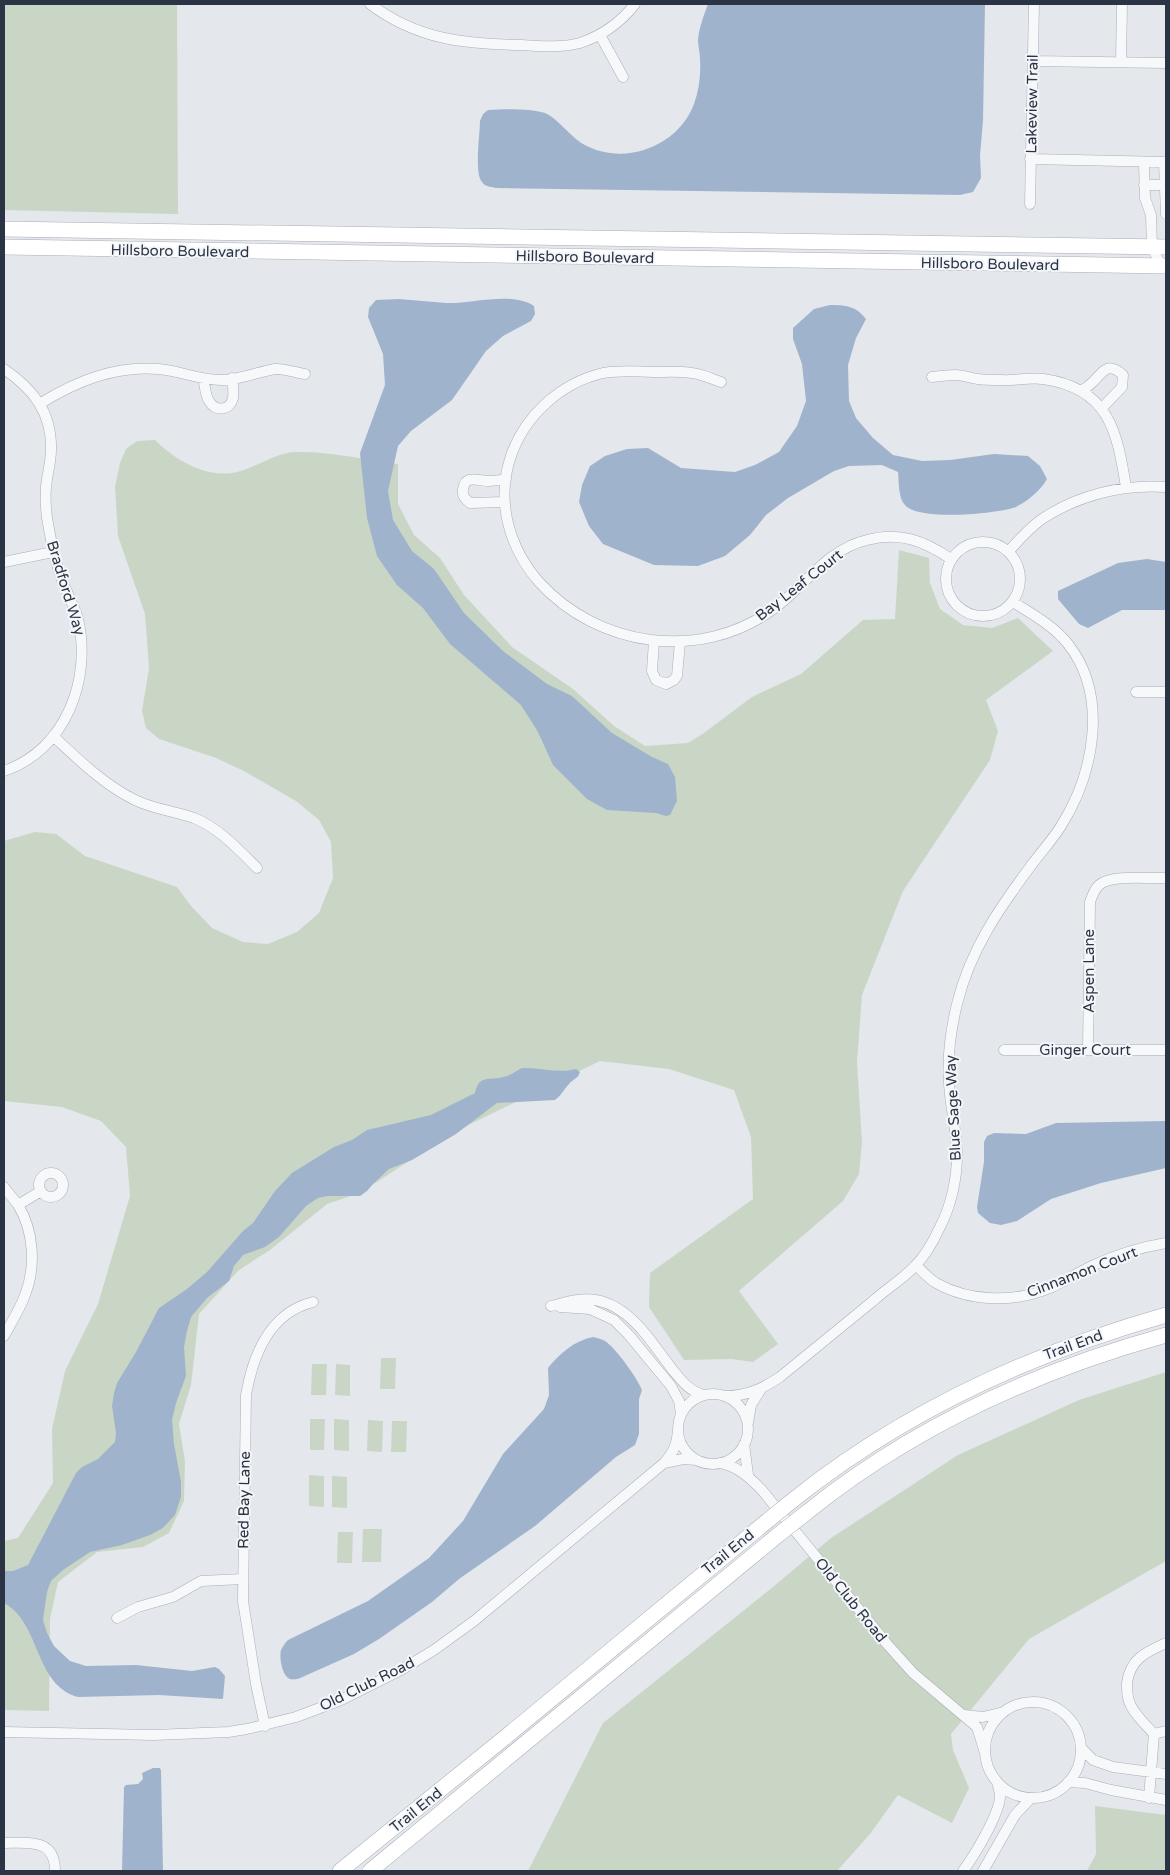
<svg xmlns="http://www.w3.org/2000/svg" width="1170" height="1875" viewBox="0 0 1170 1875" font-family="'Varela Round',sans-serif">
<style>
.green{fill:#c9d6c5}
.water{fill:#9fb4cc}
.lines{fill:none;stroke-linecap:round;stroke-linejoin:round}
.street-casing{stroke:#a9aeb7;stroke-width:11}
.secondary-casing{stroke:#a9aeb7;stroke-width:16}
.street{stroke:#f7f8fa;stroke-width:10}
.secondary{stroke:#fff;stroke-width:15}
.secondary-bridge-casing{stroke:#a9aeb7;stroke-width:16;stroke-linecap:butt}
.secondary-bridge{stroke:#fff;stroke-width:15}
.labels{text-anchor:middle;stroke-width:4;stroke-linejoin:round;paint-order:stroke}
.street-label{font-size:15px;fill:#2b3445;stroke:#f4f6f9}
</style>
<rect width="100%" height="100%" fill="#e4e7ec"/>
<path class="green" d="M4,4H177L178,214L4,210Z
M155,440C177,462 212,482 244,470C261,464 277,453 295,452C327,451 367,460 398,464V504L414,535L440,558L464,595L512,647L573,689L614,726L645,746L688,743L704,733L752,697L801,674L863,620L895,619L899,550L929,558L930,583L940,609L963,625L992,628L1018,618L1053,651L986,700L998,731L990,760L903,891L862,995L857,1062L862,1142L859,1174L843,1201L739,1291L778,1344L753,1362L732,1359L684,1360L649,1307L650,1273L753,1199L751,1137L734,1090L669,1069L600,1061L452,1133L360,1193L327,1204L270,1250L239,1270L199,1314L191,1385L179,1424L185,1461L184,1501L169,1533L143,1547L97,1552L58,1582L50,1619L49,1711L4,1710V1541L18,1538L53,1483L52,1429L65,1371L98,1304L130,1196L126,1147L101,1121L62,1107L4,1101V841L35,832L56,834L85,856L177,887L191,906L212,928L243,942L268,944L297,932L319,913L333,878L331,842L319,820L296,801L244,771L216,758L159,739L146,728L142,711L149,668L145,614L118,536L115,487L120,463L126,449L137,441Z
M381,1358H396L395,1389H380Z
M312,1364H327L326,1395H311Z
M336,1364L350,1365V1396L335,1395Z
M1166,1372V1561L1029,1639L951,1734L953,1750L969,1788L952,1823L898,1795L870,1834L837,1871H528L603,1723L773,1587L831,1538L958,1455L1079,1400Z
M310,1419H325L324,1450H310Z
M334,1419L349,1420V1451L334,1450Z
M368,1420L383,1421L382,1452L367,1451Z
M392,1421H407L406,1452H391Z
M309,1475L324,1476V1507L309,1506Z
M332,1476L347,1477V1508L332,1507Z
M363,1529H382L381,1562H362Z
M338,1532H353L352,1563H337Z
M1095,1806L1166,1815V1871H1087L1096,1854Z"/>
<path class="water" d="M708,4H985L983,121L980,155L981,178L973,192L960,195L497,188C492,187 485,187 482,182C474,173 480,134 480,121L483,114L488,110C505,109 528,108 545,113C556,117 571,137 583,144C623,167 678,147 694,104C699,90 701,75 700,59C700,53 698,46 698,40C699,28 704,15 708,4Z
M399,299C414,300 430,302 446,303C472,304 511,291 534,306L535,314L531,321L503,336L486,351L452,400L411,431L398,446L388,491L393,520L412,551L434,569L464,613L503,651L547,684L572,696L612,733L652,757L668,764L675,777L677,801L670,815L666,816L656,813L607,810L587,799L553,765L538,732L521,705L450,644L423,608L397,585L377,556L367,518L360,453L385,385L383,354L368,317L369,308L376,300Z
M830,305C846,305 856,306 866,319L856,338L848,365L849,401L856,418L873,438L893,455L922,461L950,460L994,454L1028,456L1040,466L1047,479C1041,490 1025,504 1013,508C993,514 918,521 905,505C898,498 899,481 898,472L882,465L849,466L834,471L788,498L766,515L750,535L725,556L698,566L654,565L603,544L589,526L579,502L582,485L590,466L605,456L627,449L648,448L681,468L735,472L755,465L779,452L797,426L806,401L802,364L793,339V328L814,309Z
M1147,559L1166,562V610H1122L1088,628L1079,624L1058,599V591L1118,563Z
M522,1068C541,1067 557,1074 576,1069L580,1072C578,1079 573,1079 569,1084C563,1090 562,1095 555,1100L497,1103L456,1134L412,1160L389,1169L373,1184L367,1191L360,1196H328L318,1198L306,1206L279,1237L265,1247L243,1255L234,1266L229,1281L207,1298L191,1317L187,1331L184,1347L186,1376L176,1403L172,1420L174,1444L181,1482V1497L175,1515L163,1528L150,1535L122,1545L90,1552L63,1570L51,1581L47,1592L43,1620L47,1633L54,1646L70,1661L86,1666L136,1665L192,1671L215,1667L219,1669L225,1676L223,1699L159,1695L78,1697C34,1685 41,1623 4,1603V1571H13L28,1565L76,1473L82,1467L98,1459L115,1442L116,1433L112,1406L114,1393L117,1383L136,1352L159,1308L187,1289L207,1272L243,1231L253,1223L275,1191L292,1173L334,1147L352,1140L367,1130L431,1115L475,1093C479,1074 489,1081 503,1077C510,1076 516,1071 522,1068Z
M1166,1121V1168L1101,1183L1051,1199L1017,1221L1001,1225L990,1223L978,1213L977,1207L984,1162V1142L987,1136L994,1133L1026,1134L1056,1123Z
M593,1337C597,1338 602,1339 605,1341C615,1347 638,1379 642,1390L639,1399V1434L635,1445L616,1457L535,1526L459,1579L432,1602L379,1639L354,1654L298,1679C296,1679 292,1680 290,1679C282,1676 279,1658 281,1650C283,1646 285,1643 288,1640L368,1601L429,1558L463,1521L503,1454L544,1409L549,1395L548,1368C560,1353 574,1341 593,1337Z
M153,1768H160L161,1771L163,1871H122L124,1787L126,1785L138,1784L143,1779L142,1773Z"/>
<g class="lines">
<g class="street-casing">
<path id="street" d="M370,4C418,40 465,44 522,45C541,46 561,48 580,43C601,36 621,22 635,4
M600,35L623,77
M1032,61L1166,63
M1121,62L1122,4
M1030,159L1166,162
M1144,162L1145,198L1151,215L1152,247L1161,266
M1164,162L1166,214
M1144,185H1164
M1030,204L1034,4
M4,369C33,389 52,412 51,450C51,462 47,475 46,487C45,501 46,515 49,529C52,547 56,563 62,580C67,593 74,606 78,619C92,679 66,750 4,771
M932,377C940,376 947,375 955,375C963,375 970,378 978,379C985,380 993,380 1001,380C1015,381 1029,377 1043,379C1109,388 1117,431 1126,487
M203,378C205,385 205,395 209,401C215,412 230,411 233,398C234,392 233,385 232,378
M721,382C712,379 702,374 692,373C680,371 666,372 654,372C637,371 619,370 603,373C560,383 523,417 510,459C496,503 510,549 539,582C598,647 700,662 772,610C805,587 825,550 867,540C900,531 924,541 951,559
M1081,391C1086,388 1090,385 1094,381C1104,370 1108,362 1123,375L1122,387L1102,408
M41,403C77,381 116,365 159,369C181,371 202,381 223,380C241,379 258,372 275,369C284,368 296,373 305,374
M504,502L470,503C465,499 462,496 463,489C465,474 479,481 489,481C495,481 500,480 506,479
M946 579a37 37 0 1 1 74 0a37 37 0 1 1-74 0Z
M1009,551C1019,540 1029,528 1042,519C1078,495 1123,484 1166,487
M4,562L53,552
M654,641L652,671L656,680L666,684L674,680L677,676L680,642
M1136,692H1166
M53,736C78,759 104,785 135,800C153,809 174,811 194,818C219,828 238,849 257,868
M1004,1050H1166
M1088,1050L1090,902C1092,896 1094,890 1099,885C1112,874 1149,879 1166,878
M39 1185a12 12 0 1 1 24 0a12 12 0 1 1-24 0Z
M4,1187C8,1193 14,1199 18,1205C34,1231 36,1267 25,1295C20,1309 11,1323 4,1336
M18,1205L41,1191
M916,1265C922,1271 929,1279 936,1283C970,1302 1014,1303 1050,1288C1065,1281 1079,1272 1094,1265C1116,1255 1142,1247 1166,1243
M551,1306C560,1304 569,1301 577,1300C623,1293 648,1338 672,1369C682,1381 688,1390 703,1395
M560,1307L590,1309L614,1320L628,1334L671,1386L679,1401L681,1414
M678 1429a35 35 0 1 1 70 0a35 35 0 1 1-70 0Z
M726,1396C747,1396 762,1389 780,1377C811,1352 842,1326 873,1301C886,1289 903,1279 915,1266C926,1255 934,1240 940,1227C951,1206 957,1179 957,1155C957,1131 950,1107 949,1082C947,1056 951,1029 957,1004C970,950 1000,907 1033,863C1042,851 1053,839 1061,826C1094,774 1109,696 1068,644C1054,626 1032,614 1013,602
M748,1423L751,1405L761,1389
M744,1444L748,1475
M664,1463L683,1459L697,1460
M720,1463C737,1466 749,1477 761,1489L887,1644L913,1673L977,1727L985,1753
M117,1618L138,1607L173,1597L201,1581L243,1579
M985 1750a48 48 0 1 1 96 0a48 48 0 1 1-96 0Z
M964,1715L983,1717L1004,1712
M265,1726L256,1684L243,1601L246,1395C253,1355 269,1313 313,1302
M4,1732L154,1735L228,1732L247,1729L296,1717L341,1700L401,1670L434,1650L474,1621L664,1463C674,1452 677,1444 678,1429
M1154,1734L1166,1731
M1081,1748L1093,1760L1113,1767L1166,1774
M1068,1782L1085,1783L1111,1790L1166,1800
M1149,1798L1154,1734C1146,1725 1136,1716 1131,1706C1127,1699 1127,1691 1127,1683C1130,1659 1146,1652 1166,1643
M4,1843C29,1843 55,1838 55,1871
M963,1871C974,1856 999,1815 1000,1797C1000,1792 998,1786 997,1782
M983,1871L1015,1815L1031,1798"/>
</g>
<g class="secondary-casing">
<path id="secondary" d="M4,229L1166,247
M4,247L1166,266
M793,1500C903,1412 1032,1353 1166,1315
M806,1513C911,1428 1036,1371 1166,1335
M340,1871L508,1735L766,1522
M370,1871L778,1535"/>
</g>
<use href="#street" class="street"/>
<use href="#secondary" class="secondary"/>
<g class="secondary-bridge-casing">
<path id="secondary-bridge" d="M766,1522L793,1500
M778,1535L806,1513"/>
</g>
<use href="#secondary-bridge" class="secondary-bridge"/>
</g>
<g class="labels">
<g class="street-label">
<text transform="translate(1032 104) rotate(-89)" y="5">Lakeview Trail</text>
<text transform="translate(180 251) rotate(1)" y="5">Hillsboro Boulevard</text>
<text transform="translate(585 257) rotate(1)" y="5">Hillsboro Boulevard</text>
<text transform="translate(990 264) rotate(1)" y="5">Hillsboro Boulevard</text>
<text transform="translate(799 585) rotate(-38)" y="5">Bay Leaf Court</text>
<text transform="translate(66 588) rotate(73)" y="5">Bradford Way</text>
<text transform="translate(1089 971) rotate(-90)" y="5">Aspen Lane</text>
<text x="1085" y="1055">Ginger Court</text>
<text transform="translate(953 1108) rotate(-93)" y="5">Blue Sage Way</text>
<text transform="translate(1082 1272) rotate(-21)" y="5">Cinnamon Court</text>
<text transform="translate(1073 1345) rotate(-20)" y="5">Trail End</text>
<text transform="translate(244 1500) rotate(-89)" y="5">Red Bay Lane</text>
<text transform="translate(728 1552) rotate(-39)" y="5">Trail End</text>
<text transform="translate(851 1600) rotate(51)" y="5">Old Club Road</text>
<text transform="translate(367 1684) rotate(-26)" y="5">Old Club Road</text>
<text transform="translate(416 1810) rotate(-39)" y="5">Trail End</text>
</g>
</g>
<rect width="1170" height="1875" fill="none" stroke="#2b3445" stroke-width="10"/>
</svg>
